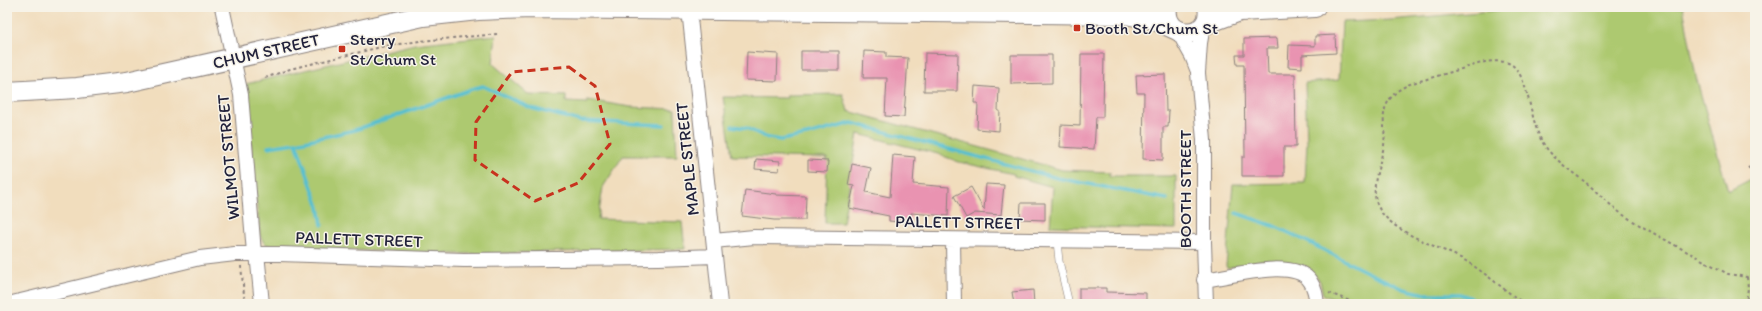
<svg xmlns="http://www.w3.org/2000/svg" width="1762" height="311" viewBox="0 0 1762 311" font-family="Itim,sans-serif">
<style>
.green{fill:#adc96f;stroke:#687655}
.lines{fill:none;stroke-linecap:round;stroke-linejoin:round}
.stream{stroke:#55bfd1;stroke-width:3.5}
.building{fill:#e993b1}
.lane-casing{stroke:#8a807c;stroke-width:8}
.street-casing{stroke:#8a807c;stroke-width:16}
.secondary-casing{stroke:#8a807c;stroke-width:22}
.path{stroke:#8a807c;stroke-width:2;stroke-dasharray:3 3;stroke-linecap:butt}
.lane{stroke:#fff;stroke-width:7}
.street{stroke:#fff;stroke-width:14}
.secondary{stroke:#fff;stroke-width:20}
.marked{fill:none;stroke:#c8321e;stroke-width:3;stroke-dasharray:8 5;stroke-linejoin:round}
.poi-dot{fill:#c8321e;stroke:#f7f3e8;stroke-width:1.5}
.labels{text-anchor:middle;stroke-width:3;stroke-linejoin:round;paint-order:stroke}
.poi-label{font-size:17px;fill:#22223b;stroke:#f7f3e8;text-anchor:start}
.street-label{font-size:17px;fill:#22223b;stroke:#f7f3e8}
</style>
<rect width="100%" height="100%" fill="#f7f3e8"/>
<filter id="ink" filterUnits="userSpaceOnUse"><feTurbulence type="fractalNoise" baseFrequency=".025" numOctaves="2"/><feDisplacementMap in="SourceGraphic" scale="8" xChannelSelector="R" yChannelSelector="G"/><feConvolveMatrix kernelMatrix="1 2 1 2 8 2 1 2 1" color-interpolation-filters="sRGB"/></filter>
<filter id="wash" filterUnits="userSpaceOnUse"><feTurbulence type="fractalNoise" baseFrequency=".012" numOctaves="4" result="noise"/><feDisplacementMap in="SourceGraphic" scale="16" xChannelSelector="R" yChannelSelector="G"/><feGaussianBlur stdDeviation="0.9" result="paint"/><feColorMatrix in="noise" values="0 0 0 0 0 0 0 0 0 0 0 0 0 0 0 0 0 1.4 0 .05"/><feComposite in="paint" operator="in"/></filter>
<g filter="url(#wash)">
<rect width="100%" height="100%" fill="#f1ddbd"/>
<path class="green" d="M1534,7H1683L1696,77L1728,191L1755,177V304H1346L1323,295L1320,281L1311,271L1304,266L1262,260L1227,268L1226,266L1233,184L1305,183L1307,142L1305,83L1339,80L1342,22L1391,20Z
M496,35L493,64L529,95L566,96V102L588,103V100L630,107L675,109L677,156H623L603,187L598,219L682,222L685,249L458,254L272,247L264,243L260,235L252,161L249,104L246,84L415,44Z
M843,94L848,111L1062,170L1110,172V176H1176V229L1050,226L1053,187L1014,176V174L959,162L938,154L858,134L843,223H825L827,158L732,156L723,97L787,98V95Z"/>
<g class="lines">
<path class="stream" d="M732,126L746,128L768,138L781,140L807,135L852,123L1057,178L1167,199
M296,143L319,207L322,225
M268,147L296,143L355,130L475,88L483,86L531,108L580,121L664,125
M1236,213L1274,226L1302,239L1367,272L1404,289L1425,294H1460L1488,304"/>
</g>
<g id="blocks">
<path class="building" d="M1335,35L1336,53L1302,55V68L1288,67L1289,45L1315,46V36Z
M1277,38L1278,48H1267L1268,74H1295L1296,147H1284V176H1242V157H1245L1244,65H1237L1236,55H1244V39Z
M801,51H839V70H801Z
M864,51L886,52V57L908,58L904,117L885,116L887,78H863Z
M747,52L778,54L777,81L746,80Z
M925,53L958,54L957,91H924Z
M1081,54H1104L1103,117H1096L1094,149L1060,147L1061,125L1080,126Z
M1011,55H1052V83L1011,84Z
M1165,74L1166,111H1169L1168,127H1163V160L1143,159L1144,93H1137L1136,75Z
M975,86L999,88L998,111H1000L999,131L977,129L978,103H974Z
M893,155L915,157L913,184L949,187L948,216L911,213L910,223L889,221V216L849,208L854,186L848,185L852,164L871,168L866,192L890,197Z
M756,159L780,161L779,171L755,169Z
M808,160L828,161L827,172L808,171Z
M986,184L1004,185L1001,215L975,213L966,218L954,196L971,187L984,210Z
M745,190L776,194V195L806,196L805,220H774L742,216Z
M1021,203H1045V220L1020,219Z
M1079,288H1106V292L1146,293V304H1079Z
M1033,290L1034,304H1014L1012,292Z"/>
</g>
</g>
<g filter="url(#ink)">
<use href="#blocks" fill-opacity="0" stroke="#8a807c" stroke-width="1"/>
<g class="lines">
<g class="lane-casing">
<path id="lane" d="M1057,241L1059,261L1069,304"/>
</g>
<g class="street-casing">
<path id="street" d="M222,7L241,95L254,253
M689,9L720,304
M1203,26L1200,43L1198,73L1204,140V242L1206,304
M1178,31L1192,56L1197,69
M953,240L954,304
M714,241L754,237L1204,242
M257,253L262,304
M1204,280C1228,277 1294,257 1310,281C1315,288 1316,296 1317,304
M8,304L200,258L235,254H279L464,260L659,258L715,256"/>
</g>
<g class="secondary-casing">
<path id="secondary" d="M1167,7C1162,42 1215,40 1208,7
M1205,24L1240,11L1315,7
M7,92L77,88L127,82L423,16L478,10L531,8L1125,14L1153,19L1175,29"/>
</g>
<path class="path" d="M265,78L290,69L385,46L420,41L498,34
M1748,167L1755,173
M241,266L245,304
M1329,293L1358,304
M1525,304C1505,291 1487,274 1466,261C1440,246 1388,233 1377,204C1370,184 1381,164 1384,145C1386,131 1381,118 1386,106C1390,97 1396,91 1404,87C1412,82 1422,81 1430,78C1449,73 1467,67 1485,62C1493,61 1505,60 1512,65C1529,77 1530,123 1543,143C1552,158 1572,172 1585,182C1598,192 1611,207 1625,216C1658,237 1694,255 1728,274L1747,277L1755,275
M1746,304L1748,288L1747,277"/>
<use href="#lane" class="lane"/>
<use href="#street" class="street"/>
<use href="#secondary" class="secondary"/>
</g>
</g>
<path class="marked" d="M569,67L595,86L610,144L578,183L535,201L475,160L476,122L512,72Z"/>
<g class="poi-dot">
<rect x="1073" y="24" width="8" height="8" rx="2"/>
<rect x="338" y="45" width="8" height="8" rx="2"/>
</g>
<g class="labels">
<g class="poi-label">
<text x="1085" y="34">Booth St/Chum St</text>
<text x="350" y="45">Sterry<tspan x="350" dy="20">St/Chum St</tspan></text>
</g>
<g class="street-label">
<text transform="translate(266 51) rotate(-13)" y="6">CHUM STREET</text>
<text transform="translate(228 157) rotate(-95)" y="6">WILMOT STREET</text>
<text transform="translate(687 159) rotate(-96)" y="6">MAPLE STREET</text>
<text transform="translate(1185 189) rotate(-90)" y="6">BOOTH STREET</text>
<text transform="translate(959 222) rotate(1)" y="6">PALLETT STREET</text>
<text transform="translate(359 239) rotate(2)" y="6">PALLETT STREET</text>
</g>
</g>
<rect width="1762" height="311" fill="none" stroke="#f7f3e8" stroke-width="24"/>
</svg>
